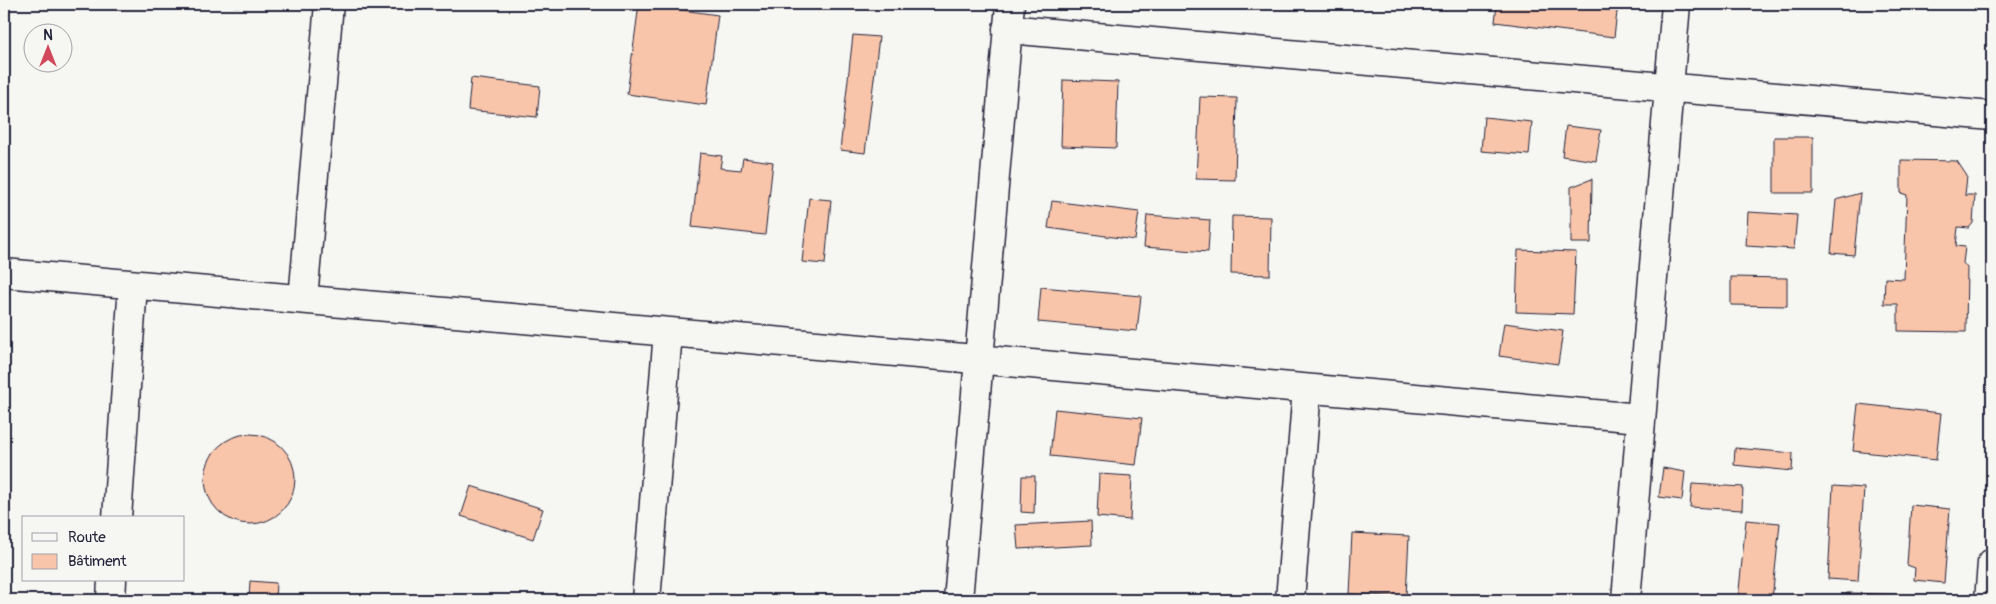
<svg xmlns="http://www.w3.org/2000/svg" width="1996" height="604" viewBox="0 0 1996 604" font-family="Pangolin,sans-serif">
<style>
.building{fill:#f9c5aa;stroke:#22223b}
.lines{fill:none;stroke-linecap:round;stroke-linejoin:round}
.street-casing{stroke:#22223b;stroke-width:31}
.primary-casing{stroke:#22223b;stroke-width:31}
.street{stroke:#f6f6f2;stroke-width:28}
.primary{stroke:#f6f6f2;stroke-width:28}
</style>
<rect width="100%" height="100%" fill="#f6f6f2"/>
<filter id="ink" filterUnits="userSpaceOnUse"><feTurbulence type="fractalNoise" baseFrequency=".02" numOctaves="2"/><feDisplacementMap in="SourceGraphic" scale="10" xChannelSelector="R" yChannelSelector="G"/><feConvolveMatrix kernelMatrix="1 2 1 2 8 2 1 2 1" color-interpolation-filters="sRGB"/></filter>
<g filter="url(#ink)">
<path class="building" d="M217,4H247V7Z
M639,4L718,15L706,105L627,94Z
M1497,4H1618L1614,37L1495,22Z
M853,35L879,37L865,153L840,150Z
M471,78L540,86L537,117L468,110Z
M1063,80L1118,82L1116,148L1061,146Z
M1200,97L1237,98L1235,180L1196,179Z
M1484,117L1532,122L1529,155L1481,151Z
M1566,126L1601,130L1596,161L1562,156Z
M1774,137H1813V193H1774Z
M700,153L722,156L720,168L741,170L743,158L773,162L765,235L692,227Z
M1901,160L1957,161L1967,176L1965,195H1975L1973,223L1969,228L1958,227L1956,246L1965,247L1963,263L1967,268L1966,332L1898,331V304H1884L1885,278L1904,279L1907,195L1901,193Z
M1592,179L1591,243H1571V187Z
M1860,193L1854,255L1831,253L1836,200Z
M809,198L831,200L825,264L802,262Z
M1052,201L1139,212L1135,240L1048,228Z
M1748,212L1797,215L1794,249L1746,246Z
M1147,215L1210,220L1208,252L1144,247Z
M1232,216L1271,217L1270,275L1231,274Z
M1518,250L1576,252L1573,314L1516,312Z
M1731,277L1787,278V306L1731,305Z
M1041,287L1141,296L1137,331L1038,322Z
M1504,323L1563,331L1558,364L1499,356Z
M1858,404L1941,413L1936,460L1853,451Z
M1055,409L1142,418L1136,465L1050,456Z
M205 479a45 45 0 1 1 90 0a45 45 0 1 1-90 0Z
M1735,448L1793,453L1792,471L1734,465Z
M1663,468L1685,472L1682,500L1659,497Z
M1099,474L1132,476L1130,520L1097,517Z
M1022,476H1035L1034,513L1021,512Z
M1692,484L1743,487L1742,510L1690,507Z
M471,486L543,509L533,539L461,516Z
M1833,486L1864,488L1858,581L1828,579Z
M1911,505L1950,509L1944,583L1914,580L1915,568L1907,565Z
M1746,520L1780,523L1772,600H1738Z
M1091,521L1092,545L1018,549L1016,525Z
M1352,533L1409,536L1406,597L1349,594Z
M250,581L276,583L275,600H249Z
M1847,593L1923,595V600H1847Z
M1655,595L1702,599V600H1654Z"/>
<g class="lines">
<g class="street-casing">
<path id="street" d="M1007,29L1992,116
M4,273L1640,418
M303,299L329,4
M117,518L133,285
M111,600L112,580
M646,600L668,332
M1290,600L1307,389
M1626,600L1676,4
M1989,600L1992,563"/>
</g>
<g class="primary-casing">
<path id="primary" d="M958,600L1010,4"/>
</g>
<use href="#street" class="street"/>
<use href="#primary" class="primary"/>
</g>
</g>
<rect width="1996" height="604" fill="none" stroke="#f6f6f2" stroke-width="20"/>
<rect x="10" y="10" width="1976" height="584" fill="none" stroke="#22223b" stroke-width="2" filter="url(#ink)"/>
<rect x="22" y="516" width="162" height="65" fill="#f6f6f2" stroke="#a1a1a9"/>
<rect x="32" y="533" width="25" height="8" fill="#f6f6f2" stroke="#a1a1a9"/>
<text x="68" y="542" font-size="15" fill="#22223b">Route</text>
<rect x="32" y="554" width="25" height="15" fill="#f9c5aa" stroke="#a1a1a9"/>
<text x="68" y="566" font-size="15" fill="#22223b">Bâtiment</text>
<g transform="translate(48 48)"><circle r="24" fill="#f6f6f2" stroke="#a1a1a9"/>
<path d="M0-4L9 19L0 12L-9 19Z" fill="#d1495b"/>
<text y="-8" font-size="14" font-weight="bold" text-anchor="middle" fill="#22223b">N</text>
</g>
</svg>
